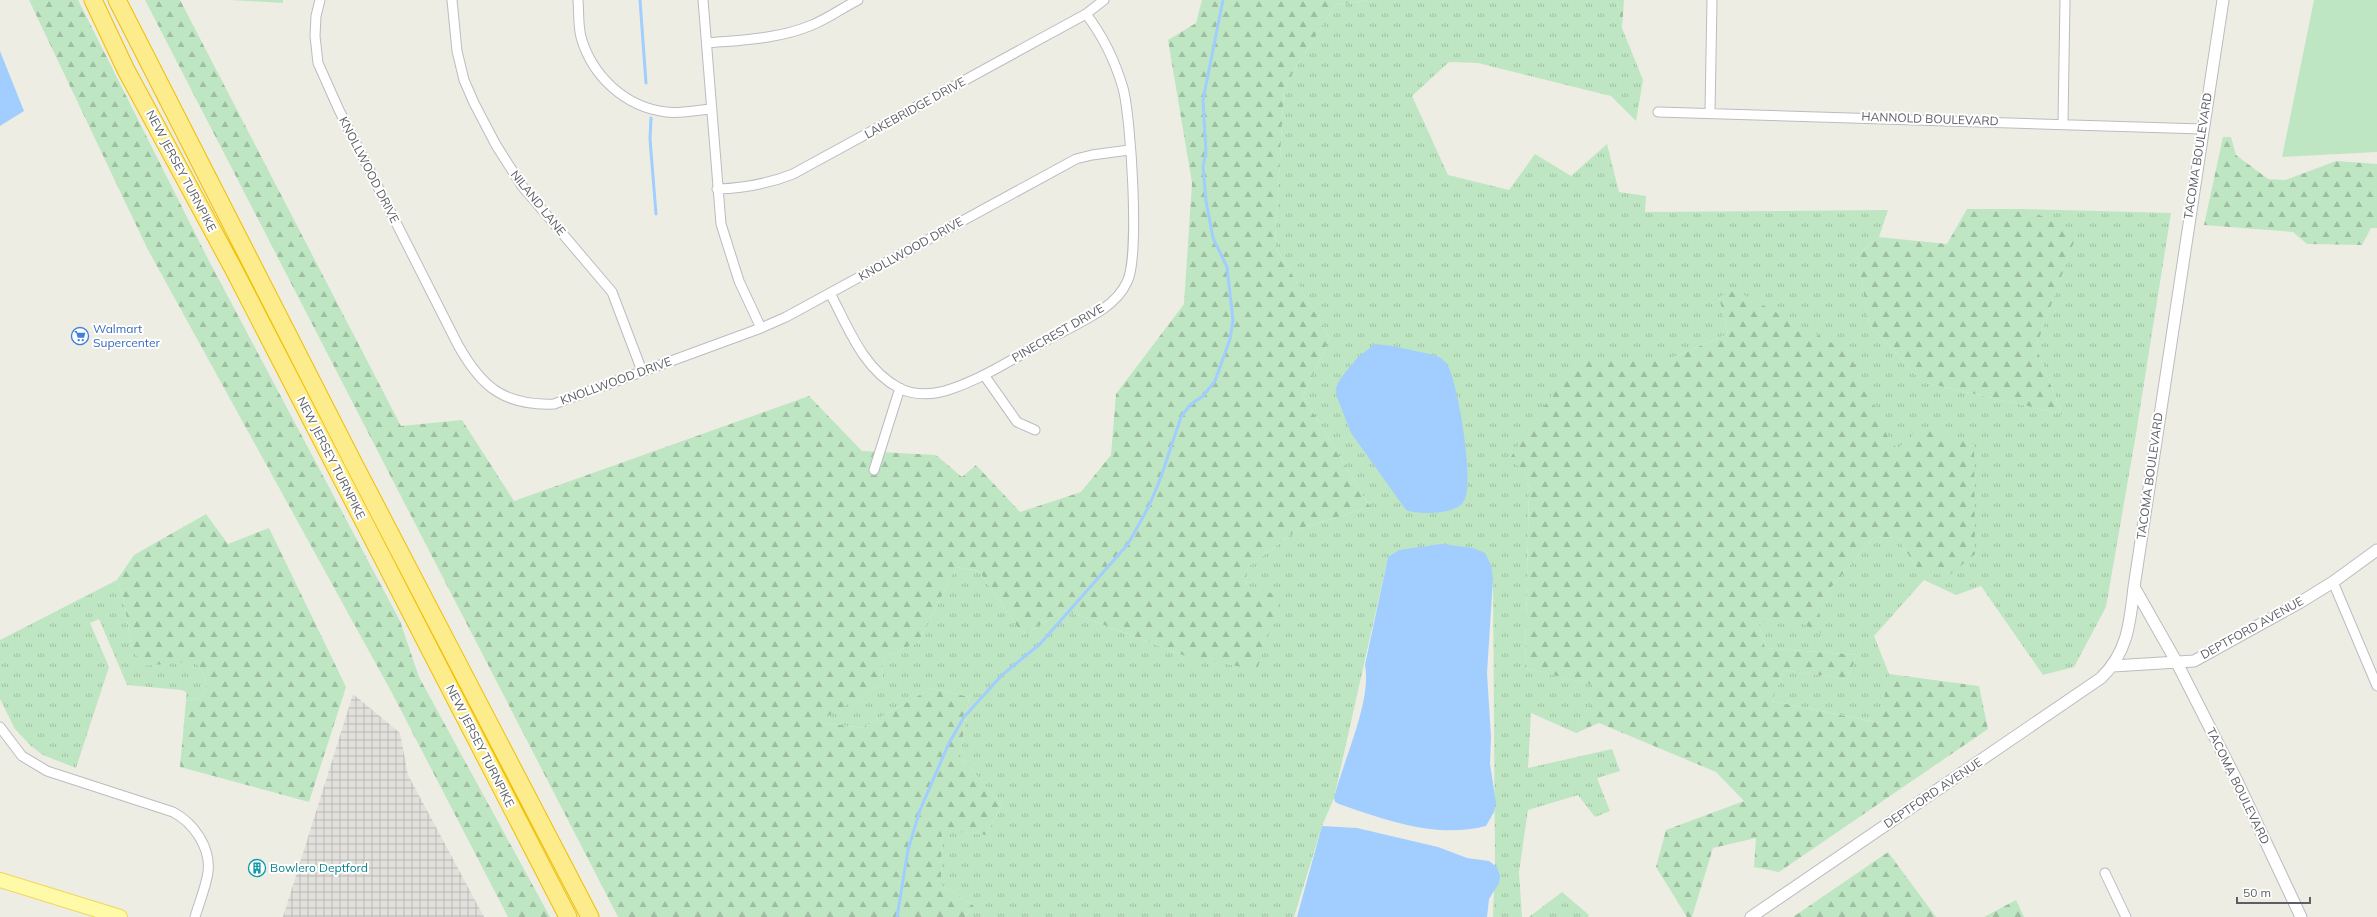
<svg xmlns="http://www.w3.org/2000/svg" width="2377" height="917" viewBox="0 0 2377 917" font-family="Mulish,sans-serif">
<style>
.industrial{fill:url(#industrial-grid)}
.grass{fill:url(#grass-tufts)}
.forest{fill:url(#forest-firs)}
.park{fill:#bfe6c3}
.water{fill:#a2cdff}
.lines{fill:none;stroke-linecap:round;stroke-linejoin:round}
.stream{stroke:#a2cdff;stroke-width:3}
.minor-casing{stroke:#bbbcc2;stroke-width:11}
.tertiary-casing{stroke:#bbbcc2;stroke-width:13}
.primary-casing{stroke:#f1d659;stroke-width:16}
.motorway-casing{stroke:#f1be00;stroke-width:19}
.minor{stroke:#fff;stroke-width:9}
.tertiary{stroke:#fff;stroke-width:11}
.primary{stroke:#fffaa7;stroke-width:14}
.motorway{stroke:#fdec8b;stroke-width:17}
.labels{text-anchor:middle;stroke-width:4;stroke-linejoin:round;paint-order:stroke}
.street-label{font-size:12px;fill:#5b5e64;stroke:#fff}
.shop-label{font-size:12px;fill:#366cbe;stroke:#fff;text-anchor:start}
.culture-label{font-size:12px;fill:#0d838f;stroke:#fff;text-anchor:start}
</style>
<defs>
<pattern id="industrial-grid" width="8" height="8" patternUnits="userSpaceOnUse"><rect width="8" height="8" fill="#e2e0db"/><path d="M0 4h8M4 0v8" fill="none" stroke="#bab9b5"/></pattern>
<pattern id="grass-tufts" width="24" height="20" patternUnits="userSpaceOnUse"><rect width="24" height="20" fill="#bfe6c3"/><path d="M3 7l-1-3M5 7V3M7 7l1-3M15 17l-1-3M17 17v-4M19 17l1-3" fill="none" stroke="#9ebea2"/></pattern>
<pattern id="forest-firs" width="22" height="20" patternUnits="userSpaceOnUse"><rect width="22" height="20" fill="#bfe6c3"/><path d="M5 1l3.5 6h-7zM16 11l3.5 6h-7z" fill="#9ebea2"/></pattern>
</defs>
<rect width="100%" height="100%" fill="#eeede3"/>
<path class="industrial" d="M353,694L400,733L408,775L484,917H283Z"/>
<path class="grass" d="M1368,0H1617L1622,28L1643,80L1636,121L1611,96L1478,63L1449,62L1412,96L1448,175L1509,190L1535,154L1571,176L1607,144L1619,192L1646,196L1645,212L1888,210L1879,237L1857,255L1869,323L1922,382L2062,414L2036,347L2076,234L2027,209L2171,213L2136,434L2106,607L2074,667L2043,675L1981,586L1956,595L1924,580L1874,636L1889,674L1880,723L1772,701L1784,670L1847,679L1857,655L1765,648L1759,624L1818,603L1873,538L1897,537L1917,568L1897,450L1887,435L1719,297L1728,334L1670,359H1576L1524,470L1529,488L1525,668L1602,687L1576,733L1531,713L1528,768L1612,749L1620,771L1597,778L1610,811L1595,817L1578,795L1528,810L1519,872L1522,917H1493L1495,865L1493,579L1473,548L1388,557L1334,798L1322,826L1294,917H965L974,906L941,885L942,829L986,835L1002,805L960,756L969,697L932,688L862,728L817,722L882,684L883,657L919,642L956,567L979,571L1023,635L1065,610L1185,656L1245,585L1248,567L1298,529L1370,507L1303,396L1330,338L1275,246L1284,87L1335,5Z
M117,580L123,596L132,649L195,661C205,676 211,682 200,698L186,701V692L182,690L127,685L99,619L90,623L109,667L76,768L43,755L31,746L15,729L0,699V640Z
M1562,892L1589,915L1588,917H1529Z"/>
<path class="forest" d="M29,0H78L208,259L400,621L419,677L550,917H508L392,693L147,248Z
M145,0H180L401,426L462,420L514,501L809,396L862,451L936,455L962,477L976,465L1020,512L1081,492L1111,455L1116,394L1184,304L1192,183L1168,40L1196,23L1202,0H1368L1335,5L1284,87L1275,246L1330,338L1303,396L1370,507L1298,529L1248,567L1245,585L1281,596L1257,670L1185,656L1065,610L1023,635L979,571L956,567L919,642L883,657L882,684L818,722L862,728L932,688L969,697L960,756L1002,805L986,835L942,830L941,885L974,906L965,917H618Z
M1617,0H1624L1622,28Z
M2223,137H2231L2236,155L2268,179L2285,180L2336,161L2377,164V228H2371L2362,245L2307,244L2293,232L2204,225Z
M1967,209H2027L2077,233L2036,347L2062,414L1922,382L1869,323L1857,255L1879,237L1947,244Z
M1735,290L1845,350L1852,359L1887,435L1897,449L1919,428L1974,444L1975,554L1947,577L1917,568L1897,537L1873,538L1818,603L1821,633L1786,615L1759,624L1765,648L1857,655L1847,679L1784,670L1772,701L1879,723L1889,674L1979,686L1988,729L1779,872L1754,867L1756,838L1713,848L1692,917H1687L1656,867L1666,830L1744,801L1716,772L1599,723L1576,733L1601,687L1525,668L1529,488L1524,470L1509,460L1576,358L1670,359L1728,334L1719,297Z
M206,514L228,544L269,528L346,687L309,802L180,767L186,701L200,698C211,682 205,676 195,661L144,666L132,649L123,596L117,580L134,555Z
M1888,852L1936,917H1793Z
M2016,900L2024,917H1984Z"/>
<path class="park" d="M230,0H283V3Z
M2314,0H2377V152L2282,157Z"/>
<path class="water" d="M0,51L24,111L0,126Z
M1375,344L1392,346L1434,355C1440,357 1445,360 1448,366C1458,385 1475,483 1464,501C1456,515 1418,515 1406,510L1351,433L1337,397L1336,388L1340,379L1358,357Z
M1441,544L1473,548L1485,553L1491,565L1493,579L1487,673L1491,737L1490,764L1496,803L1494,812L1486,826C1437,839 1385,820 1339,804L1335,802L1334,798C1343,761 1372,701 1365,665L1388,557L1399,550Z
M1322,826L1357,828L1438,847L1467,858L1489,861L1497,867L1500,876L1499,883L1489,899L1487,917H1297Z"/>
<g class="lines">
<path class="stream" d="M640,0L646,83
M651,118L650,139L656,214
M897,917L908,850L920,810L949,743L964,717L1002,675L1040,644L1128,544L1149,506L1161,477L1181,417L1190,405L1203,396L1215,381L1224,356L1230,339L1233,320L1227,267L1213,238L1206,201L1203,166L1206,153L1203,100L1223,0"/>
<g class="minor-casing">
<path id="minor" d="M320,0L316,16L315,36L318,63L339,110L458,345C481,386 503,406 554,404L761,328L786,317L1076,159L1092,155L1129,150
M452,0L457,51L464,80L474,103L496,145L522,186L612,292L642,371
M578,0C579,12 578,25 581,37C592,76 625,107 666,112C680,114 697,110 712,109
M703,0L721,224L739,281L761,328
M707,43C742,40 779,39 812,25C829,18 842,8 858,0
M1658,112L2202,129
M1710,112L1712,0
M2063,123L2065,0
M717,189C744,188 768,184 793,174L1086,14L1104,0
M830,293C848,327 863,369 899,388C914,396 935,395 951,389C984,378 1014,358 1045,341C1064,331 1085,321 1103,309C1113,302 1122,293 1127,282C1140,257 1131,118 1123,88C1115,61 1103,36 1086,14
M984,375L1017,422L1035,430
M874,470L900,388
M2333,582L2377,686
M0,727L22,756L47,771L173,812C194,823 211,848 208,872C206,887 199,903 195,917
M2105,873L2126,917"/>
</g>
<g class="tertiary-casing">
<path id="tertiary" d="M2223,0L2134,587L2176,661L2238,783L2301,917
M2113,666L2194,661L2299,603L2333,582L2377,550
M1751,917L2101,678C2128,652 2130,622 2134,587"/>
</g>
<g class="primary-casing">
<path id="primary" d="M0,880L120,917"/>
</g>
<g class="motorway-casing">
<path id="motorway" d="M93,0L126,70L234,270L568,917
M117,0L355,466L590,917"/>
</g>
<use href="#minor" class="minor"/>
<use href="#tertiary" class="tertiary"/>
<use href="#primary" class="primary"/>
<use href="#motorway" class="motorway"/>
</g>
<defs>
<g id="supermarket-ring" transform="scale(0.9)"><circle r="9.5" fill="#fff" stroke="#3f7fe0" stroke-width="1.5"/><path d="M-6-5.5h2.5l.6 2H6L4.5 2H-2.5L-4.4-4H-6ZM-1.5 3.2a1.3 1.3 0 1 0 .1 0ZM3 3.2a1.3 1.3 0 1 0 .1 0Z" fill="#3f7fe0"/></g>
<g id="building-ring" transform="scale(0.9)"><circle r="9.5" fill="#fff" stroke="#0f9aa8" stroke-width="1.5"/><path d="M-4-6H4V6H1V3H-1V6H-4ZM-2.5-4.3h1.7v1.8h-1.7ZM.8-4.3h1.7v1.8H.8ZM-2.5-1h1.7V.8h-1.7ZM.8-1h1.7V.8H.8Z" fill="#0f9aa8"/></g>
</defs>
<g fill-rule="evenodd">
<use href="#supermarket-ring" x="80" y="336"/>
<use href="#building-ring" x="257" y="868"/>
</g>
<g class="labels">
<g class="street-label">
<text transform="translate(915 108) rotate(-29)" y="4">LAKEBRIDGE DRIVE</text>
<text transform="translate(1930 119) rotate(2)" y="4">HANNOLD BOULEVARD</text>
<text transform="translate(2198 156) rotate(-81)" y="4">TACOMA BOULEVARD</text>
<text transform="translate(369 170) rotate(63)" y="4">KNOLLWOOD DRIVE</text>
<text transform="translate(181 171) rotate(62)" y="4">NEW JERSEY TURNPIKE</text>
<text transform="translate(538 203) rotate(51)" y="4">NILAND LANE</text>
<text transform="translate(911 249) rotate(-29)" y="4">KNOLLWOOD DRIVE</text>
<text transform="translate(1058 333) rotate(-30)" y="4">PINECREST DRIVE</text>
<text transform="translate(616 381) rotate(-20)" y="4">KNOLLWOOD DRIVE</text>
<text transform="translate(331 458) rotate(63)" y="4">NEW JERSEY TURNPIKE</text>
<text transform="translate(2150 476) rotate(-82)" y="4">TACOMA BOULEVARD</text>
<text transform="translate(2252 628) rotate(-29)" y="4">DEPTFORD AVENUE</text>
<text transform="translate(480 746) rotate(63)" y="4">NEW JERSEY TURNPIKE</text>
<text transform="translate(2238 786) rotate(64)" y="4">TACOMA BOULEVARD</text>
<text transform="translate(1933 793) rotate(-34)" y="4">DEPTFORD AVENUE</text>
</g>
<g class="shop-label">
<text x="93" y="333">Walmart<tspan x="93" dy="14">Supercenter</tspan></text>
</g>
<g class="culture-label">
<text x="270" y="872">Bowlero Deptford</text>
</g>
</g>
<path d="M2237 897v6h73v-6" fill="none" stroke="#5b5e64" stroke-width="2"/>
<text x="2243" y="897" font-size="12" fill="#5b5e64" stroke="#ffffff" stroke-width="3" paint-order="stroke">50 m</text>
</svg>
